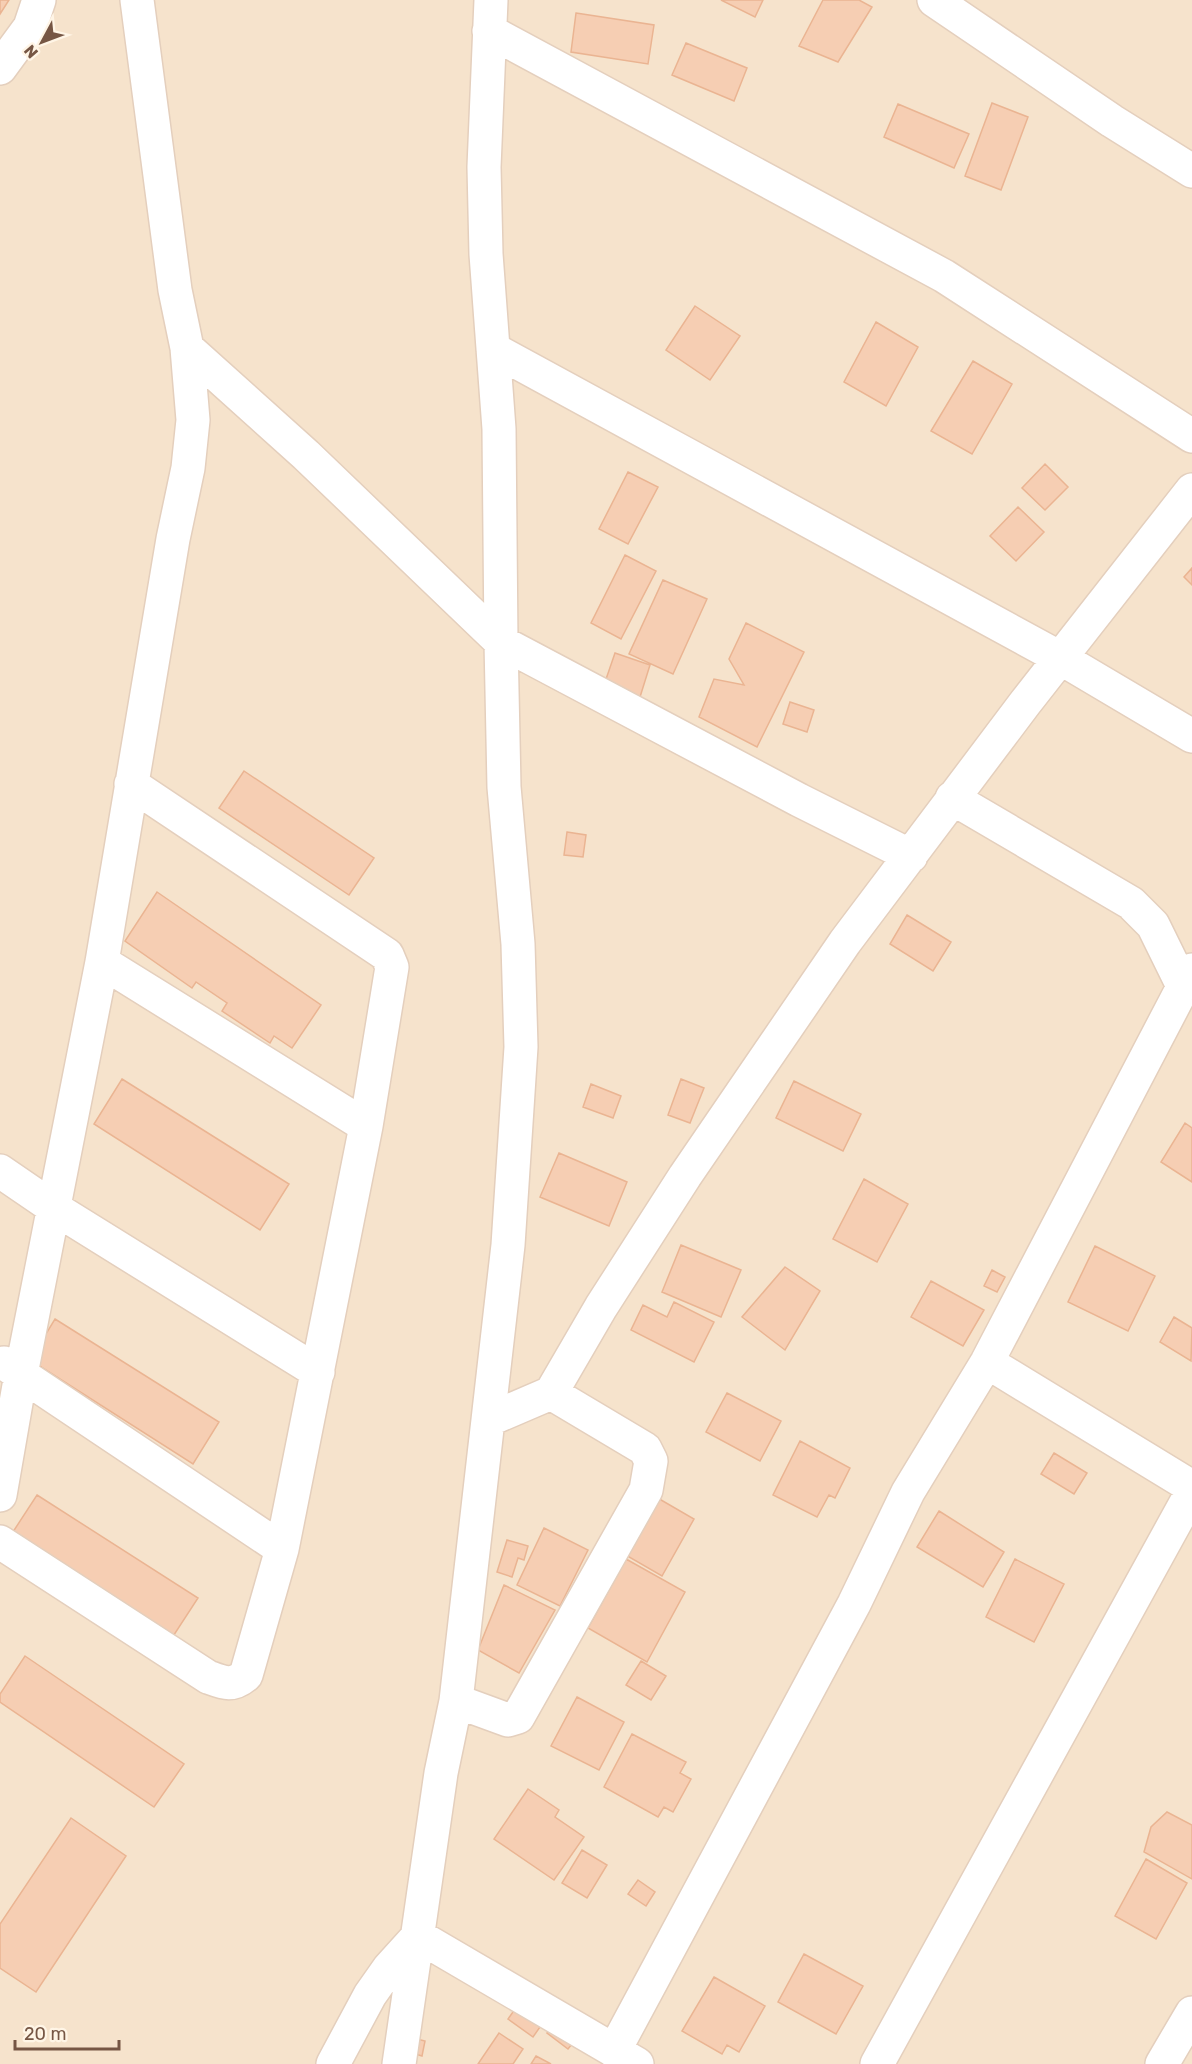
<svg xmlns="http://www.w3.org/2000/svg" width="1192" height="2064" viewBox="0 0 1192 2064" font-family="Rubik,sans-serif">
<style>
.residential{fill:#f6e3cc}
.building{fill:#f6ceb3;stroke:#eab492;stroke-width:1.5}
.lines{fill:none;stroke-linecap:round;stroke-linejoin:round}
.minor-casing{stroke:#e4cfbd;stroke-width:36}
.minor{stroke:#fff;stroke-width:33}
</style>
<rect width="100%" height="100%" fill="#fef2de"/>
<path class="residential" d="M0,0H1192V2064H0Z"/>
<path class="building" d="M0,0H9L0,14Z
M721,0H763L755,17Z
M823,0H859L872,7L838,62L799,46Z
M576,13L654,25L648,64L571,52Z
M686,43L747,68L734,101L672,75Z
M992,103L1028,117L1001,190L965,176Z
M898,104L969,134L954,168L884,137Z
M695,306L740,336L710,380L666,350Z
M876,322L918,347L886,406L844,382Z
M973,361L1012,384L972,454L931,431Z
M1045,464L1068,487L1045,510L1022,488Z
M628,472L658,487L628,544L599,529Z
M1018,507L1044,532L1016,561L990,536Z
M625,555L656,571L621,639L591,623Z
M1192,568V585L1184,577Z
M663,580L707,599L673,674L629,654Z
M746,623L804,652L757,747L699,717L714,679L744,685L729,659Z
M615,653L650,665L640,697L604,685Z
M790,702L814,710L807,732L783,724Z
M244,771L374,858L349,895L219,808Z
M567,832L586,835L583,857L564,855Z
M157,892L321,1005L292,1048L274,1036L270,1043L222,1011L227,1003L196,982L192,988L125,941Z
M907,915L951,942L933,971L890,944Z
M122,1079L289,1184L260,1230L94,1124Z
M681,1079L704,1088L690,1123L668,1115Z
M794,1081L861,1114L843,1151L776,1118Z
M591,1084L621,1096L613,1118L583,1107Z
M1185,1123L1192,1128V1182L1161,1162Z
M559,1153L627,1182L609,1226L540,1197Z
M864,1179L908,1204L877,1262L833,1239Z
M681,1245L741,1270L721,1317L662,1292Z
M1095,1246L1155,1276L1128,1331L1068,1302Z
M785,1267L820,1291L785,1350L742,1317Z
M992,1270L1005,1277L997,1292L984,1286Z
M931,1281L984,1310L963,1346L911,1317Z
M674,1302L714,1322L694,1362L631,1330L643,1305L667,1317Z
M1174,1317L1192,1328L1191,1361L1160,1342Z
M55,1319L219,1422L193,1464L30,1360Z
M727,1393L781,1421L760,1461L706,1432Z
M800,1441L850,1468L835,1498L829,1495L817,1517L773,1495Z
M1054,1453L1087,1473L1074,1494L1041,1474Z
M649,1493L694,1519L662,1576L617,1550Z
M37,1495L198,1598L170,1641L9,1538Z
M939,1511L1004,1552L983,1587L917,1547Z
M544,1528L588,1550L560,1606L517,1585Z
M507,1540L528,1546L524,1560L518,1558L512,1577L497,1572Z
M626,1559L685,1592L647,1662L588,1628Z
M1015,1559L1064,1584L1034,1642L986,1617Z
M504,1585L555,1610L519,1673L478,1650Z
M25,1656L184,1764L154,1807L0,1702V1694Z
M641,1661L666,1676L651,1700L626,1685Z
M577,1697L624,1722L599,1770L551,1746Z
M632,1734L686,1762L680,1773L691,1779L673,1812L664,1807L658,1817L604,1787Z
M528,1789L559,1810L555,1817L584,1837L554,1880L494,1839Z
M1167,1812L1192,1825V1879L1144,1852L1151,1827Z
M71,1818L126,1856L36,1992L0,1968V1924Z
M582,1850L607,1865L587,1898L562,1883Z
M1146,1859L1187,1883L1156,1939L1115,1916Z
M638,1880L655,1892L646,1906L628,1894Z
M804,1954L863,1986L836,2034L778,2002Z
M714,1977L765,2006L739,2052L727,2045L722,2054L682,2031Z
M522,1999L547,2017L533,2037L508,2019Z
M554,2022L576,2039L568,2049L547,2033Z
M499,2033L523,2049L513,2064H478Z
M405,2036L425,2041L422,2056L402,2050Z
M536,2056L551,2064H531Z"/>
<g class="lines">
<g class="minor-casing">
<path id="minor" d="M491,0L484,167L486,254L499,429L501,642L799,800L911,856
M934,0L1112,121L1192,171
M489,31L944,276L1192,436
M0,68L30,27L39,0
M187,348L306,455L501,642L504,787L518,944L521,1047L508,1245L488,1420
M493,349L1062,659L1192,736
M952,798L1131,903L1153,925L1183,986
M102,962L366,1126
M0,1171L54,1208L318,1372
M987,1362L1192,1487
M4,1363L282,1549
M0,1495L21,1374L102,962L173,539L188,468L193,420L187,348L175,290L137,0
M0,1542L208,1677C224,1683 232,1687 246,1675L282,1549L366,1126L392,967L387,955L131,784
M456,1701L508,1720L518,1717L646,1490L651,1461L645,1449L551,1393
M614,2051L854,1604L908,1492L987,1362L1192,970
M333,2064L370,1995L389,1968L418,1936L637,2064
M399,2064L441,1773L456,1701L488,1420L551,1393L601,1307L685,1176L845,942L1025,703L1192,490
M877,2064L1192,1492
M1162,2064L1192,2013"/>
</g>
<use href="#minor" class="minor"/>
</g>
<g transform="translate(42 42) rotate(229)" stroke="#fff5e6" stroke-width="4.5" paint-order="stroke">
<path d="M0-4.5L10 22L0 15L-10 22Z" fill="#765644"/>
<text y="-9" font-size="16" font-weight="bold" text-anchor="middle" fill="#765644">N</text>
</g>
<path d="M15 2040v9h104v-9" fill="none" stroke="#765644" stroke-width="3"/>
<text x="24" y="2040" font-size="18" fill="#765644" stroke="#fff5e6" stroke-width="4.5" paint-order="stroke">20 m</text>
</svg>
